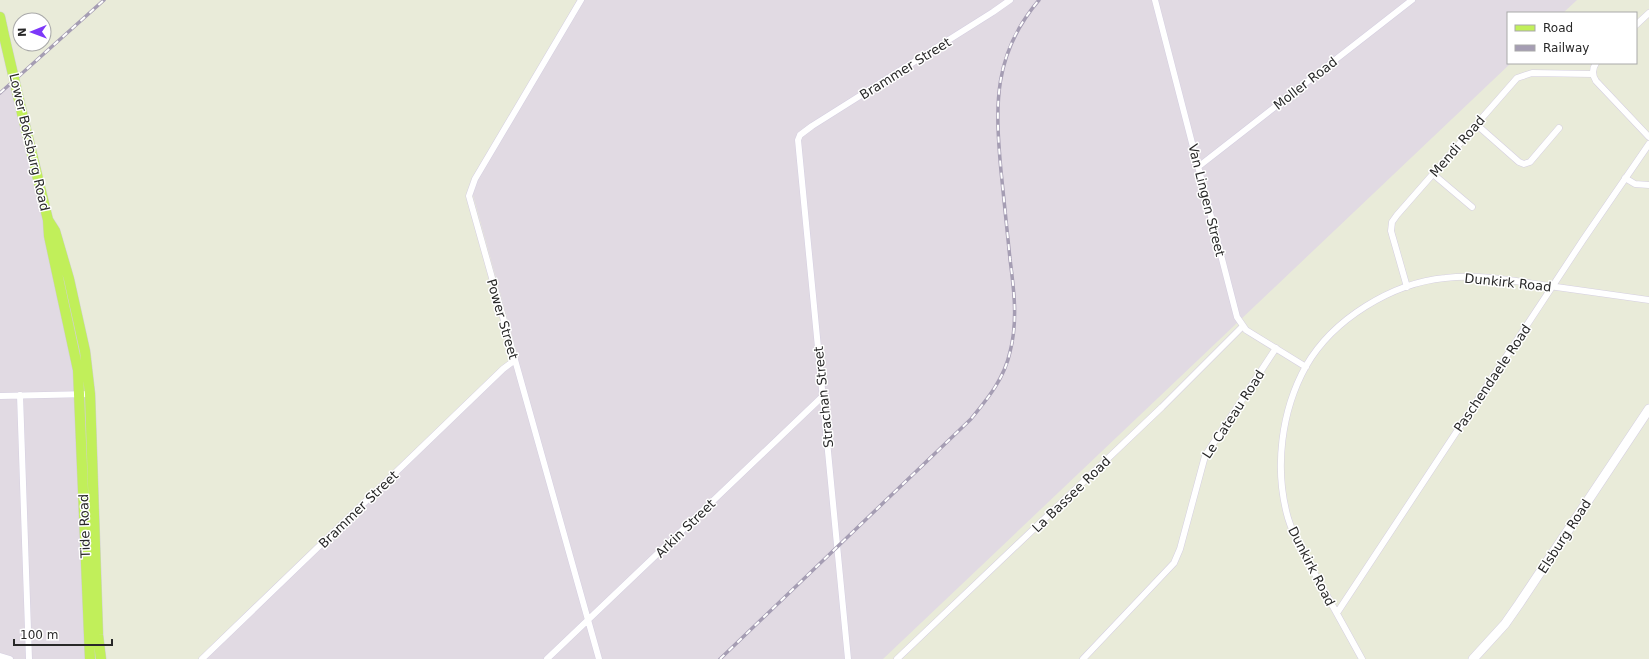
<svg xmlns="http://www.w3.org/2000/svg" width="1649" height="659" viewBox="0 0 1649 659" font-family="'DejaVu Sans',sans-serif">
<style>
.industrial{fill:#e1dae3}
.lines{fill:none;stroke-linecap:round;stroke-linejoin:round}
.street-casing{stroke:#d5cfe1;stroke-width:7}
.secondary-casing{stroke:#d5cfe1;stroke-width:10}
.primary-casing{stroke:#d0d0d0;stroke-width:11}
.street{stroke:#fff;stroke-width:6}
.secondary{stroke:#fff;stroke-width:9}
.primary{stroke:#c1ef5a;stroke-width:10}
.rail-casing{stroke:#a59db3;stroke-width:3.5}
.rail{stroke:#fff;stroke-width:2;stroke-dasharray:6;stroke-linecap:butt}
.primary-bridge-casing{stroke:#d0d0d0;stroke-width:11;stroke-linecap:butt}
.primary-bridge{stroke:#c1ef5a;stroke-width:10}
.labels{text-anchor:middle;stroke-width:3;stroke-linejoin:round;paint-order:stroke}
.street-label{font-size:13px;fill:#282828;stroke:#fff}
</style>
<rect width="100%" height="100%" fill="#e9ebd9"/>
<path class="industrial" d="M577,0H1577L1563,13H1508V63H1511L883,659H205L518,357L471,188Z
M17,74L89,394L100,659H0V92Z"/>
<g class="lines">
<g class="street-casing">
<path id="street" d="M581,0L475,179L469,196L599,659
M1155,0L1237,317L1246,330L1306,367
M1636,25L1649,13
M1596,63C1592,69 1592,75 1596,81L1649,137
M1477,125L1519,162L1524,164L1530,162L1559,128
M1198,167L1412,0
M1433,174L1472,207
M1625,178L1635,184L1649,185
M1407,287L1391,231L1392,222L1397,215L1517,78L1532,73L1593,74
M20,395L29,659
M0,396L90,394
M1337,613L1583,240L1649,144
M0,656L10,659
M202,659L503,369L515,360
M547,659L823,396
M848,659L798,140L800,135L812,126L993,12L1010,0
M897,659L1162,407L1242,327
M1083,659L1174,563L1180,549L1205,456L1276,348
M1362,659C1348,634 1334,608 1320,583C1308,562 1295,541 1288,518C1274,469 1281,411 1306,366C1333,319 1392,283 1445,278C1478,274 1510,280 1542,285C1578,290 1613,295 1649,300"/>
</g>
<g class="secondary-casing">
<path id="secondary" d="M1473,659L1505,624L1519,604L1649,409"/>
</g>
<g class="primary-casing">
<path id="primary" d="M0,17L5,40
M22,113L48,220L49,236L78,370L90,659
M48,220L55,231L69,279L85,351L90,394L98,635L101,659"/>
</g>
<use href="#street" class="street"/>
<use href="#secondary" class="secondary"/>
<use href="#primary" class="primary"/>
<g class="rail-casing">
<path id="rail" d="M0,93L104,0
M720,659L971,419C988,398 1004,379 1010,352C1018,321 1014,290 1010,259C1007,229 1004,200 1001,171C995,105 993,54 1039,0"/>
</g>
<use href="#rail" class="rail"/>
<g class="primary-bridge-casing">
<path id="primary-bridge" d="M5,40L22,113"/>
</g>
<use href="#primary-bridge" class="primary-bridge"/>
</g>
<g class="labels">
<g class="street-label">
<text transform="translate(905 68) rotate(-32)" y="5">Brammer Street</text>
<text transform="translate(1305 83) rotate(-38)" y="5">Moller Road</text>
<text transform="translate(30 142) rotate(77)" y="5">Lower Boksburg Road</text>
<text transform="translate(1457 146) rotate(-49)" y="5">Mendi Road</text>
<text transform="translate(1207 200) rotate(76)" y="5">Van Lingen Street</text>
<text transform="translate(1508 282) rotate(6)" y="5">Dunkirk Road</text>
<text transform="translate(503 319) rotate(74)" y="5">Power Street</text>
<text transform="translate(1492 378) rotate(-56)" y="5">Paschendaele Road</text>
<text transform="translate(823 397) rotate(-96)" y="5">Strachan Street</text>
<text transform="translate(1233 414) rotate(-57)" y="5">Le Cateau Road</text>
<text transform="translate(1071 494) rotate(-44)" y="5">La Bassee Road</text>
<text transform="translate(358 509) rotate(-44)" y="5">Brammer Street</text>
<text transform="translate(84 526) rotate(-92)" y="5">Tide Road</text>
<text transform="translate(685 528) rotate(-44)" y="5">Arkin Street</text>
<text transform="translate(1564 536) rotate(-57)" y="5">Elsburg Road</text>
<text transform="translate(1312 566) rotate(63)" y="5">Dunkirk Road</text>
</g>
</g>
<rect x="1507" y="12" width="130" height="52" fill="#ffffff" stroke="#a9a9a9"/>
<rect x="1515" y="25" width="20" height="6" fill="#c1ef5a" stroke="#a9a9a9"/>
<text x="1543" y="32" font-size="12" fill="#282828">Road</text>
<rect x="1515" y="45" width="20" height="6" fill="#a59db3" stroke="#a9a9a9"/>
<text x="1543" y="52" font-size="12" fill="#282828">Railway</text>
<g transform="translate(32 32) rotate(269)"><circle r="19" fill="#ffffff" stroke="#a9a9a9"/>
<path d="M0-3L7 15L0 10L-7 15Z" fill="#7d38f9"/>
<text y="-6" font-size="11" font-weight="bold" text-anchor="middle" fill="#282828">N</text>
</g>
<path d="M14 639v6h98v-6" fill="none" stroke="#282828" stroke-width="2"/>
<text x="20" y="639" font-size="12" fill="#282828" stroke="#ffffff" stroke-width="3" paint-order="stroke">100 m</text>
</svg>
